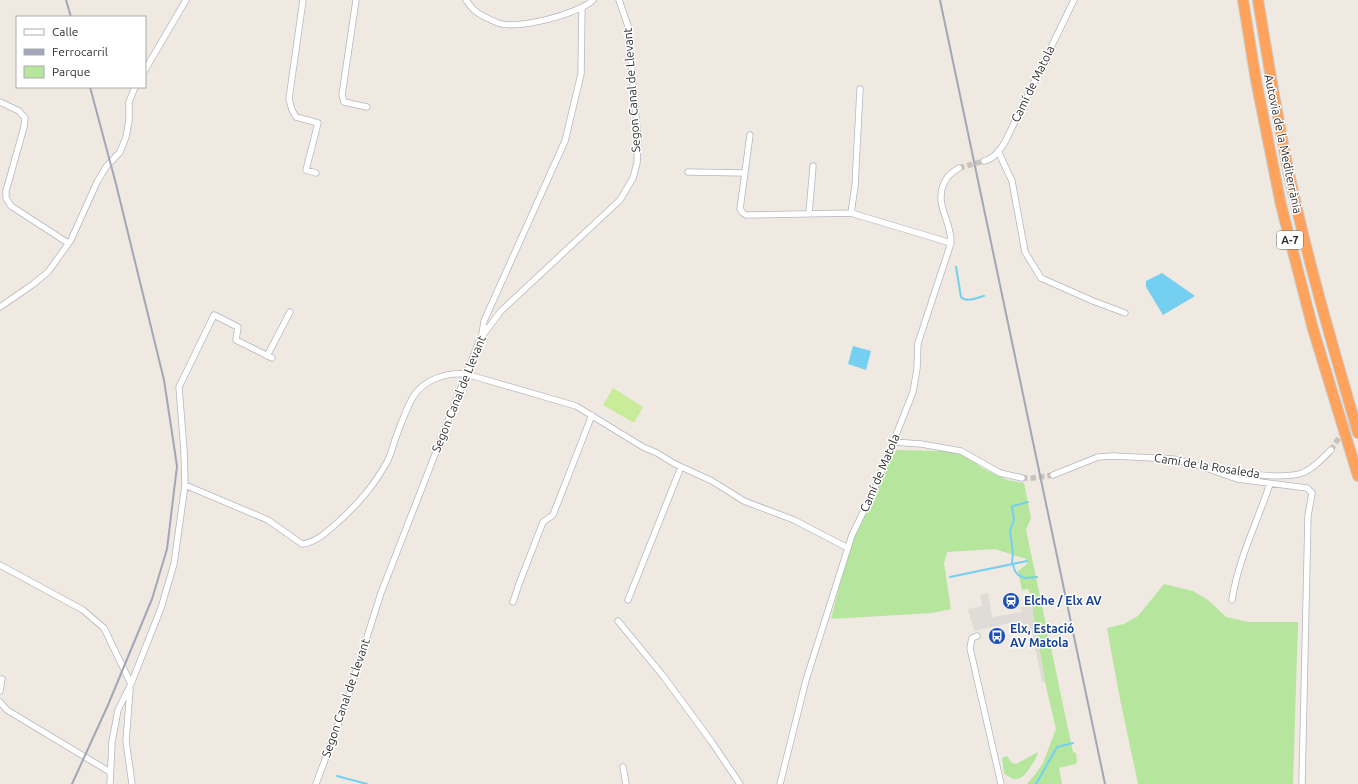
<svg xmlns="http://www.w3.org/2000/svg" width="1358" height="784" viewBox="0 0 1358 784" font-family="Ubuntu,sans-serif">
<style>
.green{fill:#b6e59e}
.pitch{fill:#c9ec9a}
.plaza{fill:#dfdcd8}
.water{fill:#75cff0}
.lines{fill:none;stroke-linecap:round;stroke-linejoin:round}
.stream{stroke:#75cff0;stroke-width:2}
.minor-tunnel{stroke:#c8c4bd;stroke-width:5.5;stroke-dasharray:5.5 3;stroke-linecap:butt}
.minor-casing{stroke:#b4b7c1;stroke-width:7}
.motorway-casing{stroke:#c9c9c9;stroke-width:12}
.minor{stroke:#fff;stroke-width:5.5}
.motorway{stroke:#ffa35c;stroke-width:10}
.rail{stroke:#a3a6b8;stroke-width:2}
.labels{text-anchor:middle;stroke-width:3;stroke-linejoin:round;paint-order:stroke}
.shield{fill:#fff;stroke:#6d6d6d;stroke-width:1}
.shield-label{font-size:11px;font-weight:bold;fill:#2e2e2e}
.street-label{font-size:12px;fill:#2e2e2e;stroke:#fff}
.transit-label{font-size:12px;font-weight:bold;fill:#164399;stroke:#fff;text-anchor:start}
</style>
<rect width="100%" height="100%" fill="#efe9e1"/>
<path class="green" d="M896,450L937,451H961L982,468L1007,480L1024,483L1031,518L1026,530L1073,752L1076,753L1077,762L1075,764L1059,768L1062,784H1027L1037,772L1043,763L1056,729L1045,682L1033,613C1033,604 1033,597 1028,589L1022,590L1018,571L1027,564L1026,559L995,549L947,552L944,563L951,609L932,613L831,619L852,535Z
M1164,584L1193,591L1208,600L1226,617L1249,622H1298L1293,784H1138L1119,694L1107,628L1124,624L1138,616Z
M1038,752C1037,757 1034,762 1031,766C1023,779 1016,784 1004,773L1002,758L1007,756L1012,763L1016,764Z"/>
<path class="pitch" d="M613,388L643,407L634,423L603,405Z"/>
<path class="plaza" d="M988,593L992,617L1021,612L1020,607L1033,604V614L1045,682H1042L1032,633L1030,630L1024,624L1019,621L974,631L968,609L982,606L980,595Z"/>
<path class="water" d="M1162,273L1195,296L1163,315L1146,287V281Z
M853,346L871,351L866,370L848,364Z"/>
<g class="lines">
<path class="stream" d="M956,267L961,297C967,303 976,298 984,296
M1028,502L1013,506L1012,507L1014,520L1010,531L1013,553L1012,562L1015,571L1018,575L1025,578L1037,577
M950,577L1027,561
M337,776L367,784
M1036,784L1057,747L1073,743"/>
<path class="minor-tunnel" d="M959,168L984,161
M1331,450L1358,409
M1022,478H1033L1053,475"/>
<g class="minor-casing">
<path id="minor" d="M303,0L289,99L292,110L296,117L318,123L306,170L316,173
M356,0L342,95L344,102L367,107
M466,0C468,3 471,7 474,10C479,15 491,20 498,23C518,30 578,14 593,0
M145,70L186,0
M0,102L19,111L25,118L24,127L6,191V198L11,206L68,243
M750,135L740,209L743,213L746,215L851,213L951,243
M998,151L1012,181L1025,252L1041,278L1093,301L1125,313
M984,161C994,159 1000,150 1005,142L1074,0
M688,172L745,173
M851,213L855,186L860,89
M809,214L813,166
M0,307L32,285L48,272L71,240L97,182L106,167L120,152L126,137L129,121V102L135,87
M482,334L484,321L565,141L581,74L582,7
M267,356L290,312
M893,442L921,444L961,451L1000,473L1022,478
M1206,468L1237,479L1307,488L1312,493L1308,516L1302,784
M1218,470C1238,473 1284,480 1302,473C1313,469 1323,458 1331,450
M1053,475L1098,457L1113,456L1174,459L1210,469
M185,485L268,520L302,544C315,543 327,532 337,523C358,504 373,487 387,462C391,455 393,445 396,437C401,424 406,409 413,397C423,380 446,372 466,374L576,406L643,447L657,453L675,464L712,481L744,501L794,520L848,548
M0,565L83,610L104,628L131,684
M628,600L681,467
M1232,600C1238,560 1257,522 1270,484
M513,602L519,584L543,522L553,515L592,415
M618,621L664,677L711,741L740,784
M977,636L972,638L970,648L1001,784
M130,689L126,741L132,784
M0,691L2,679
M0,702L7,710L110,772
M623,767L626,784
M110,784L112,742L118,710L131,684L161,608L174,564L185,485L184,451L179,387L214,315L238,327L236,340L272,358
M316,784L347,700L381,593L480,339L501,311L620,200L633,178L637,163L638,140L628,26L619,0
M780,784L806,680L852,535L875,488L913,392L917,369L918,343L951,243C952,222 934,205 944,183C947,176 952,172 959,168"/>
</g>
<g class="motorway-casing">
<path id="motorway" d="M1243,0L1256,80L1281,205L1313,329L1358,476
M1258,0C1267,55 1276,110 1287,164C1306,255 1332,344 1358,433"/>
</g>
<use href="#minor" class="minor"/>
<use href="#motorway" class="motorway"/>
<path class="rail" d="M66,0L71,17
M940,0L1105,784
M72,784L108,705L152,599L167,549L177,466L164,380L116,184L90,87"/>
</g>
<defs>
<g id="station-disc" transform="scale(0.9)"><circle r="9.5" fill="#1a4fb4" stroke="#fff"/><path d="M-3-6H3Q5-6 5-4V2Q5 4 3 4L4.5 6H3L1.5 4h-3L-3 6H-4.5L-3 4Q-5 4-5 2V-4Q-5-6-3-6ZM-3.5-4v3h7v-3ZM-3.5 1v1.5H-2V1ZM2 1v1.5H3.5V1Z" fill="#fff"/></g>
<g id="bus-disc" transform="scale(0.9)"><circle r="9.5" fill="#1a4fb4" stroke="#fff"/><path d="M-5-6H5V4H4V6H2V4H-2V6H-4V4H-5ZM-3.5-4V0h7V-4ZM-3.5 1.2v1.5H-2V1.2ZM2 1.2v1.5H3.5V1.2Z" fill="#fff"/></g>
</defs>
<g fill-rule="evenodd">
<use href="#station-disc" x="1011" y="601"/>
<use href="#bus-disc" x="997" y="636"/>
</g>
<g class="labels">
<rect class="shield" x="1277" y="231" width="26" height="18" rx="3"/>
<g class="shield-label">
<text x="1290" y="244">A-7</text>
</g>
<g class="street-label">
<text transform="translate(1033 84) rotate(-64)" y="4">Camí de Matola</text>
<text transform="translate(632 90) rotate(-94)" y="4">Segon Canal de Llevant</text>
<text transform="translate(1283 144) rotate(78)" y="4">Autovia de la Mediterrània</text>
<text transform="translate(459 394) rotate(-68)" y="4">Segon Canal de Llevant</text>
<text transform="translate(1207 466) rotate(9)" y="4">Camí de la Rosaleda</text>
<text transform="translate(880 473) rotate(-67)" y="4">Camí de Matola</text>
<text transform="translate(346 698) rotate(-71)" y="4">Segon Canal de Llevant</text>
</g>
<g class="transit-label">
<text x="1024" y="605">Elche / Elx AV</text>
<text x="1010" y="633">Elx, Estació<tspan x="1010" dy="14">AV Matola</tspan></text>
</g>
</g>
<rect x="16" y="16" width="130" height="72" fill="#ffffff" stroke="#ababab"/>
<rect x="24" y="29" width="20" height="6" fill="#ffffff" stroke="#ababab"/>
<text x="52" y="36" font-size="12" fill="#2e2e2e">Calle</text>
<rect x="24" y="49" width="20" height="6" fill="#a3a6b8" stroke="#ababab"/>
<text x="52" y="56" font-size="12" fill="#2e2e2e">Ferrocarril</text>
<rect x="24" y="66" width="20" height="12" fill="#b6e59e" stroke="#ababab"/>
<text x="52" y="76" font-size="12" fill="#2e2e2e">Parque</text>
</svg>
